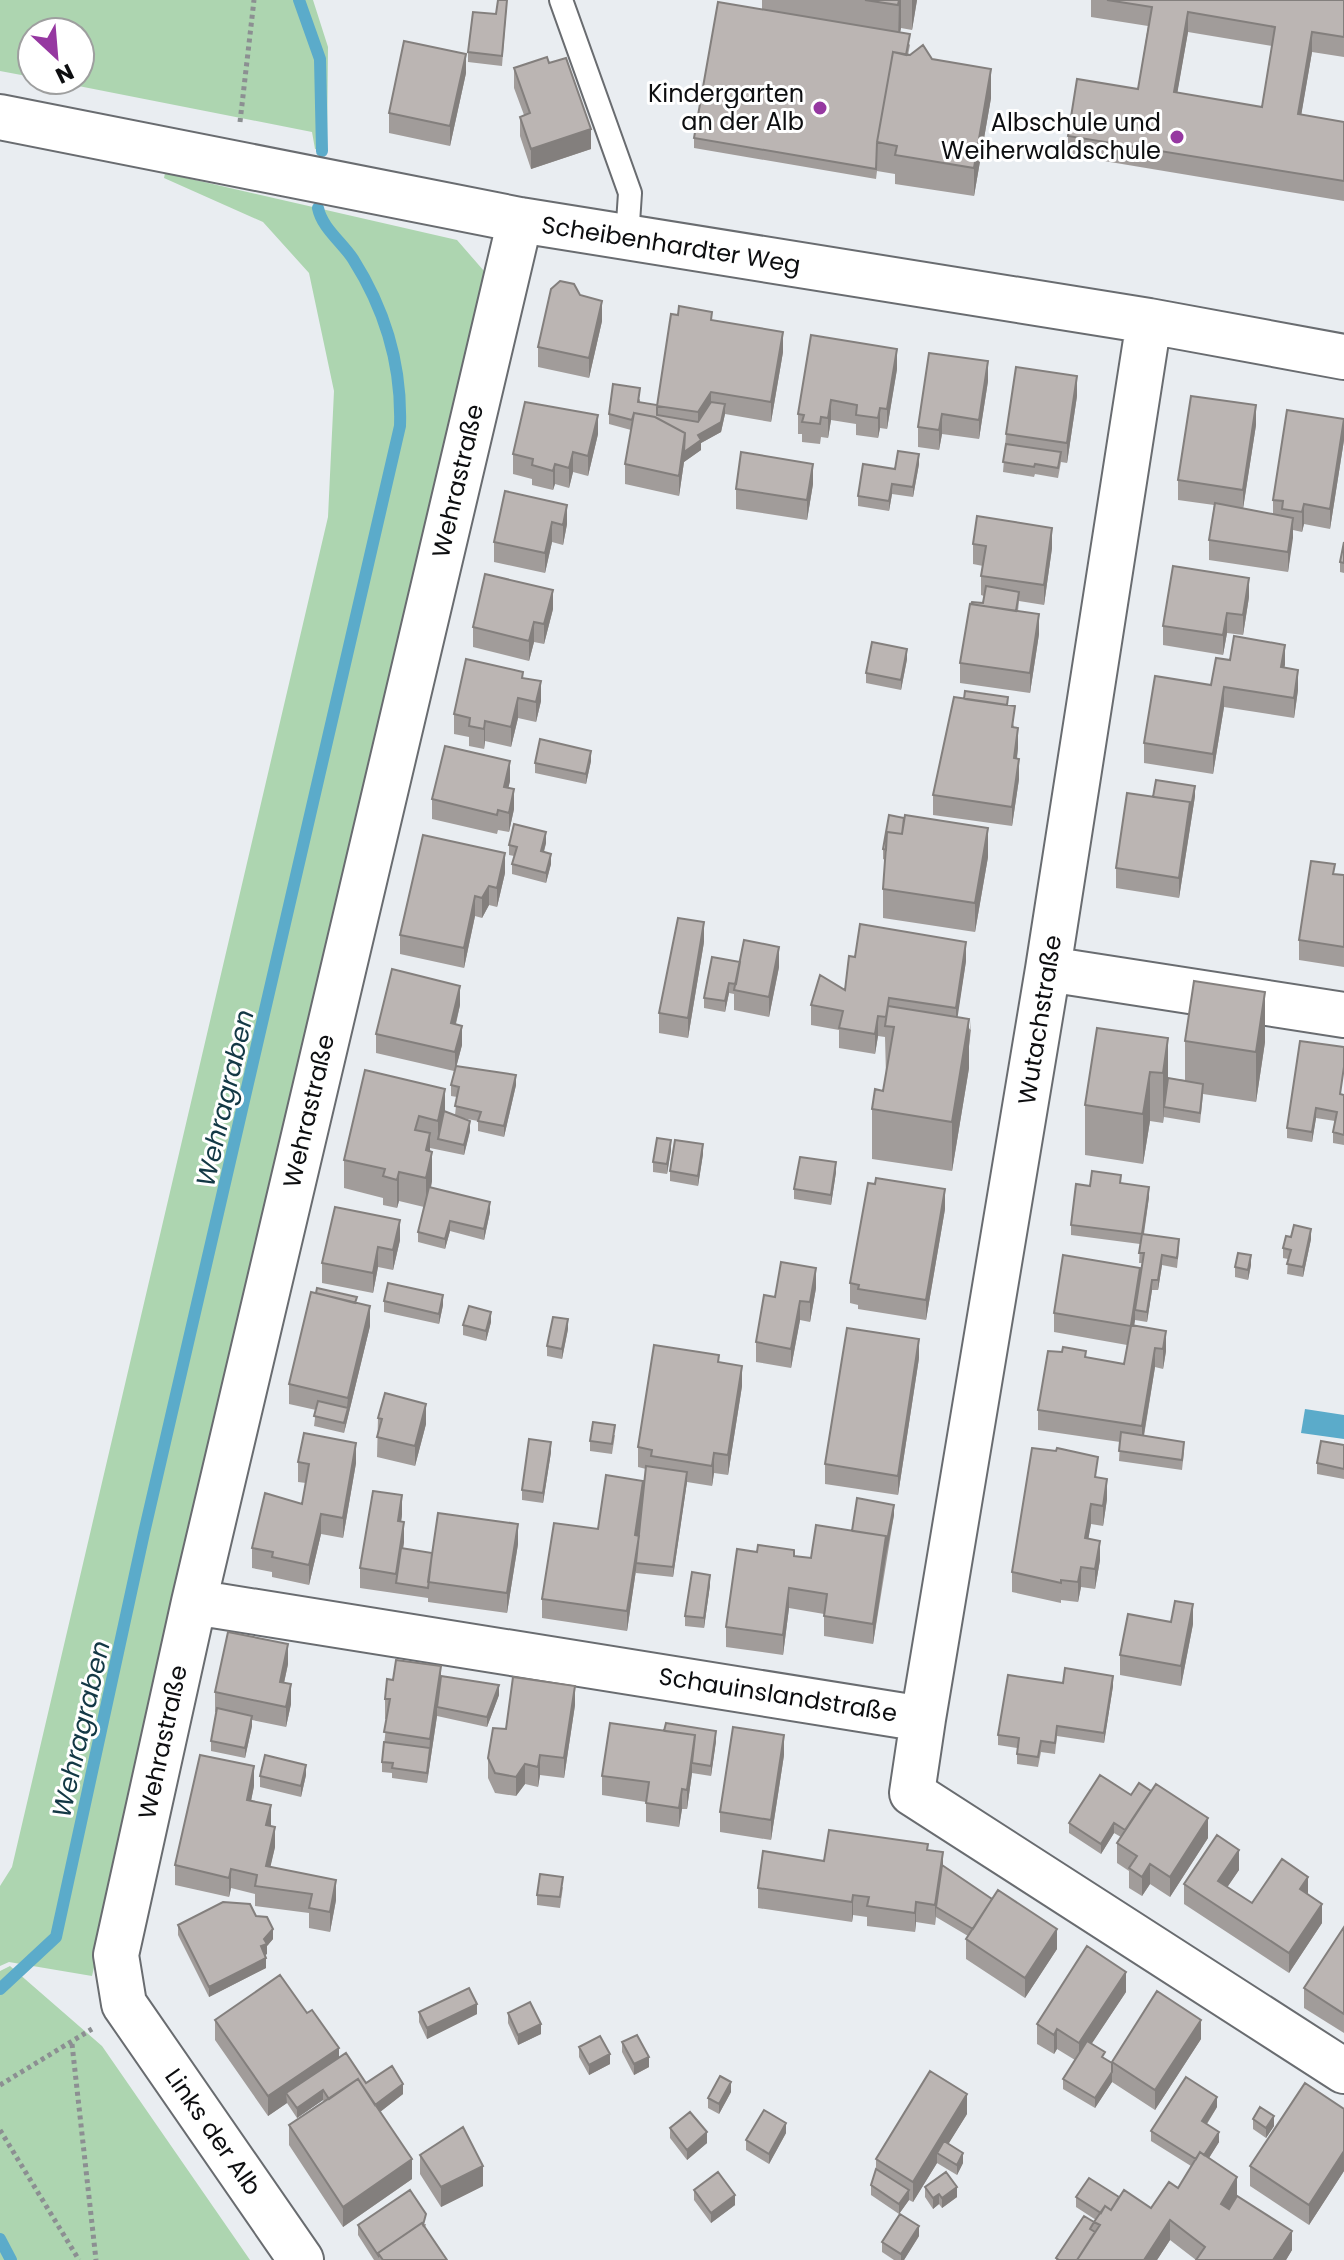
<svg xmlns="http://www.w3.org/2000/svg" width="1344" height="2260" viewBox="0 0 1344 2260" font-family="Poppins,sans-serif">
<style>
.green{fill:#add5b0}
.water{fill:#5babca}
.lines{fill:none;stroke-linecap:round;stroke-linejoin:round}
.stream{stroke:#5babca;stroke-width:12}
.service-casing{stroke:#696c70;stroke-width:26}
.minor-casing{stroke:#696c70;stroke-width:48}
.path{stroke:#8c8f92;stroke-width:5;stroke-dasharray:4 4;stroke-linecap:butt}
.service{stroke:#fff;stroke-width:22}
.minor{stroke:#fff;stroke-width:44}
.wall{fill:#a19c9a;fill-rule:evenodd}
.shaded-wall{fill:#837f7d}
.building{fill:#bbb5b3;stroke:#837f7d;stroke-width:2;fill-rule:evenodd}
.poi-dot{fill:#9638a1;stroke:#fff;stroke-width:3}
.labels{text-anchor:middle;stroke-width:6;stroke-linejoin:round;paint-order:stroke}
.poi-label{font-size:24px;fill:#0d0e10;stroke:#fff;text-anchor:end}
.street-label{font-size:24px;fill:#0d0e10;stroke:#fff}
.water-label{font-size:26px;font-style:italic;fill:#133845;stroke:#fff}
</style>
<rect width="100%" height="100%" fill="#e9edf1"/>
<path class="green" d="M0,0H313L328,47L327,150L315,149L312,132L48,80H80V32H32V77L0,71Z
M165,173L457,240L484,271L485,295L92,1976L9,1962L0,1966V1886L12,1867L328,517L334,391L309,273L263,222L164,178Z
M10,1966L102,2046L250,2260H0V1971Z"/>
<path class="water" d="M1305,1409L1344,1415V1439L1301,1433Z"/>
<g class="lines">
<path class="stream" d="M299,0L320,59L322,151
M0,1989L56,1937L144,1533L400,426C402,365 386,311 353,259C342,242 322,228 318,208
M0,2239L11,2260"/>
<g class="service-casing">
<path id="service" d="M561,0L630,193L627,238"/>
</g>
<g class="minor-casing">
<path id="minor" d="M0,117L520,220L1149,321L1344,357
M1048,969L1344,1015
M194,1602L923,1719L912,1793L1344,2071
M923,1719L1048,969L1149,321
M301,2260L124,2004L116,1955L194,1602L520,220"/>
</g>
<path class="path" d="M240,122L254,0
M72,2044L96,2260
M0,2085L92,2029
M0,2130L79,2260"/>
<use href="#service" class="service"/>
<use href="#minor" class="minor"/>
</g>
<path class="wall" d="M762,0H917L912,30L901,28L900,33L910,45L908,55L932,59L991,98L974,196L895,184V174L877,171L876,179L694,148V138L762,10Z
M1091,0H1344V57L1312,52L1301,115L1344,122V201L1068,155V136L1138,89L1148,26L1091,17ZM1188,32L1272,46L1262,107L1177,93Z
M507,3L502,66L468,62V52L496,14Z
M549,63L591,149L531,169L520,136V117L524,115L514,88V68Z
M466,73L450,146L389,133V113Z
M580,295L602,321L589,378L538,367V347Z
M712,320L783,352L771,422L725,414L721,432L701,443V450L684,462L679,496L625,484V464L631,430L609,424V414L640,399V402L657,405Z
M897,369L887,429L880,428L878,438L856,435V424L831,420L828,438L821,437L820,444L802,442V434H798V414Z
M988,381L979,439L942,434L939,450L918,447V427Z
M1077,396L1067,463L1061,462L1058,478L1035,474L1034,477L1003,472L1006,434Z
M1344,419V440L1330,529L1304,524L1302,532L1293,530L1288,572L1209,560V540L1214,505L1178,500V480L1256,425L1243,508L1273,514V500Z
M598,434L588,476L573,472L569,488L555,484L553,490L532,485V479L513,474V454Z
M919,464L913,497L892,494L889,511L858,506V496L895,469Z
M813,484L807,520L736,509V489Z
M567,505V524L563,545L552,542L545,573L494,562V542Z
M1344,542V573L1340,572V562Z
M973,544L1052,548L1044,605L1019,601L1018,611L1039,634L1030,693L960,683V663L983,603L984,596L981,595V576L983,566L973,564Z
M1249,597L1243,635L1227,633L1223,655L1163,645V626Z
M553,609L544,644L534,642L529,661L473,647V627Z
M907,659L901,690L866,683V673Z
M1284,667L1298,690L1294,718L1224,707L1213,774L1144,763V743L1211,685Z
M523,678L541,701L536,722L518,718L511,747L485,741L484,749L469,746V737L454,734V714Z
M1008,705L1014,727L1018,748L1017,759L1019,779L1012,826L933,815V795Z
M591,761L586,784L535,773V763Z
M510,781L508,788L514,809L509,832L498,830L497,834L432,819V799Z
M1195,796L1179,898L1116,888V868L1153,797Z
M904,818L988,857L975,932L883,918V889L885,860L883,859V849Z
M546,843L544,852L551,864L546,883L512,874V864L514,856L509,855V845Z
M505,873L497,907L489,905L482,918L475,916L464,968L400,954V935Z
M1335,874L1344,875V967L1299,960V940Z
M704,942L688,1038L659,1033V1013Z
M966,961L957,1017L971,1030L969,1046V1068L952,1171L872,1159V1109L883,1091L886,1076L885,1037L878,1036L875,1054L839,1048V1030L811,1025V1005L845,990Z
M740,962L779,967L769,1017L734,1010V994L729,993L725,1012L704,1008V998Z
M460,1005L456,1024L462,1045L456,1067L516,1085L504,1137L478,1131V1121L462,1118L470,1131L464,1155L430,1148L432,1181L431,1188L490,1212L484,1240L450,1231L445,1249L418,1242V1232L424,1207L399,1201L397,1208L383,1205V1198L344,1188V1160L365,1070L445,1112L455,1115L457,1097L451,1096V1085L454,1071L376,1053V1034Z
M1168,1038V1078L1185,1080V1041L1265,1042L1256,1102L1203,1094L1200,1123L1164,1117V1116L1163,1123L1150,1121L1143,1164L1085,1155V1105Z
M1300,1041L1341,1094L1344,1095V1145L1333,1143V1132L1335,1121L1316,1118L1312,1142L1287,1138V1128Z
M671,1150L667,1174L653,1172V1162Z
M703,1154L698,1186L670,1181V1171Z
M836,1172L831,1205L794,1199V1189Z
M1121,1183L1149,1197L1144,1234L1179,1249L1177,1268L1162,1265L1158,1290H1152L1147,1322L1135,1320L1134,1326L1166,1351L1163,1369L1155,1367L1144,1436L1184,1452L1182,1470L1119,1461L1120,1442L1038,1430V1410L1086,1358L1124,1364L1127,1345L1054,1332V1313L1140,1275L1142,1263H1139L1140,1244L1071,1235V1225L1090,1186Z
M945,1209L926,1320L858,1309V1305L850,1303V1283Z
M1291,1237L1311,1239L1303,1277L1287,1274L1288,1259L1283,1258V1248Z
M400,1240L393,1270L378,1267L373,1293L322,1283V1263Z
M1251,1265L1248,1280L1235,1277V1267Z
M816,1288L810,1322L800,1320L791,1368L756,1362V1342L775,1297Z
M384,1301L443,1305L439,1324L384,1312Z
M357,1303L370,1326L344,1433L314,1426L316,1410L289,1404V1384Z
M491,1322L486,1341L463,1335V1325Z
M568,1329L562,1359L547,1356V1346Z
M919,1358L898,1495L825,1484V1464Z
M719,1362L742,1386L728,1475L714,1473L712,1486L687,1482L673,1577L636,1573V1570L627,1631L542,1618V1599L598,1529L643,1493L646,1469L638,1467V1447Z
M378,1418L426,1424L415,1466L377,1457Z
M615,1435L612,1454L590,1451V1441Z
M1344,1445V1479L1317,1474V1463Z
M551,1452L543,1503L522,1500V1490Z
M298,1462L356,1463L343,1538L321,1534L309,1585L272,1577V1572L252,1568V1548L302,1504L306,1483L298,1482Z
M1098,1477L1107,1499L1103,1526L1091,1524L1088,1539L1100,1560L1095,1589L1081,1587L1078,1602L1061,1600V1603L1012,1592V1572Z
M402,1515L401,1522L404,1542L403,1549L432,1553L518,1544L507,1613L428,1602V1598L360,1588V1568Z
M894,1515L873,1644L824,1636V1614L789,1608L783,1655L726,1647V1627L794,1556L811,1558L852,1531Z
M710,1585L704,1628L685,1626V1616Z
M1171,1622L1193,1624L1181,1686L1120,1675V1655Z
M288,1664L284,1683L291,1704L286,1727L252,1720V1726L245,1758L211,1751V1741L217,1712H215V1692Z
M441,1676L499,1695L487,1727L437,1716L427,1783L392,1778V1773L382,1772V1762L387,1719H385V1699L393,1680Z
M1063,1683L1113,1686L1104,1743L1057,1736L1055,1754L1041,1752L1038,1767L1017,1764V1748L998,1745V1735Z
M575,1705L564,1778L540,1775L538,1787L525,1784L516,1796L495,1793L488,1778V1758L506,1729Z
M716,1741L711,1776L692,1773L687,1809H682L679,1827L646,1822V1802L602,1795V1776Z
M784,1755L771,1840L720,1832V1812Z
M306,1775L301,1797L260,1787V1776Z
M254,1786L251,1801L270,1826L275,1847L270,1867L336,1900L330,1932L309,1928V1913L255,1906V1894L231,1888L229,1897L175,1885V1865Z
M1131,1795L1208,1838L1170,1897L1150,1884L1142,1896L1129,1888V1871L1117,1863V1843L1121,1837L1114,1833L1101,1854L1069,1833V1823Z
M928,1850L943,1866L1057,1949L1025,1998L966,1959V1939L968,1936L936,1917V1915L935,1925L916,1922L915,1932L867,1926V1917L853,1915L852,1922L758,1908V1888L824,1861Z
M1239,1870L1227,1887L1252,1903L1322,1923L1289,1973L1184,1904V1884Z
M563,1887L560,1908L537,1905V1895Z
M256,1916L273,1939L267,1946V1954L265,1955L266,1968L209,1997L178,1935V1925Z
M1344,1927V2033L1304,2008V1988Z
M1126,1992L1091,2044L1105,2059L1112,2063V2062L1201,2039L1155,2110L1112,2082L1095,2108L1063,2089V2079L1075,2060L1057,2049L1054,2054L1037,2044V2024Z
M419,2012L477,2014L427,2039L419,2022Z
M508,2013L541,2034L518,2045L508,2023Z
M215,2020L339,2058L366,2083L403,2094L380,2112L412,2179L343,2227L289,2145V2125L324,2102L323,2100L297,2118L287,2103L268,2116L215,2040Z
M622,2042L649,2067L634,2075L622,2052Z
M579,2047L610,2064L589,2075L579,2057Z
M731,2092L719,2114L708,2108V2098Z
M1217,2107L1207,2124L1219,2142L1209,2158L1237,2196L1292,2250L1286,2260H1196L1170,2240L1157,2260H1056V2258L1096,2220L1076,2207V2197H1119L1151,2208L1178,2188L1191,2166L1151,2141V2131Z
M1344,2109V2171L1309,2225L1250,2186V2166Z
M967,2114L948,2144L963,2163L957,2175L937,2163L913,2202L909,2200L899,2214L871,2195V2185L876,2169V2159Z
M1253,2119L1274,2126L1266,2138L1253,2129Z
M670,2128L707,2143L687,2160L670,2138Z
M786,2133L769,2164L746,2150V2140Z
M420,2155L483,2186L441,2207L420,2174Z
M925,2187L957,2197L942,2208L939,2204L933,2209L925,2197Z
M694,2190L735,2205L711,2223L694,2200Z
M426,2224L425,2228L447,2260H374L358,2235V2225Z
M919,2236L904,2260H894L882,2252V2242Z"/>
<path class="shaded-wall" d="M899,0H901V28L898,42Z
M912,0H917L912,30Z
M1188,12V32L1174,112V92Z
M1312,32V52L1298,134V114Z
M466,54V73L450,146V126Z
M991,69V98L974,196V168Z
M591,129V149L531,169V149Z
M602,301V321L589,378V358Z
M783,332V352L771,422V402Z
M897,349V369L887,429V409Z
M988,361V381L979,439V420Z
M1077,376V396L1067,463V443Z
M711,392V412L698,432V412Z
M831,400V420L828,438V418Z
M725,404V414L721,432L701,443V450L684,462L679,496V476L685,433L698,435Z
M1256,405V425L1243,509V490Z
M880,408V428L878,438V418Z
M942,414V434L939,450V430Z
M598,415V434L588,476V456Z
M1344,420V440L1330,529V509Z
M573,452V472L569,488V468Z
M919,454V464L913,497V487Z
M555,464V484L553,490V471Z
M813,464V484L807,520V500Z
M892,484V494L889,511V501Z
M1304,504V524L1302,532V512Z
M567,505V524L563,545V525Z
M1293,518V538L1288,572V552Z
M552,522V542L545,573V553Z
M1052,528V548L1044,605V585Z
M1249,578V597L1243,635V615Z
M553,590V609L544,644V624Z
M1227,613V633L1223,655V635Z
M1039,614V634L1030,693V673Z
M534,622V642L529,661V641Z
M1285,645V665L1281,687V667Z
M907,649V659L901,690V680Z
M1298,670V690L1294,718V698Z
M541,681V701L536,722V702Z
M1224,687V707L1213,774V754Z
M518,698V718L511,747V727Z
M485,721V741L484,749V729Z
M1018,728V748L1014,778V758Z
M591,751V761L586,784V774Z
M1019,759V779L1012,826V807Z
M510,761V781L504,807V787Z
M1195,786V796L1179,898V878L1190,802Z
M514,789V809L509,832V813Z
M988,828V857L975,932V903Z
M546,832V843L541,861V851Z
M505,853V873L497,907V888Z
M551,854V864L546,883V873Z
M489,886V905L482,918V898Z
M475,896V916L464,968V948Z
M704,922V942L688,1038V1018Z
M966,942V961L956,1028V1008Z
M779,947V967L769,1017V997Z
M729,983V993L725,1012V1001Z
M460,986V1005L451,1043V1023Z
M1265,992V1042L1256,1102V1052Z
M878,1016V1036L875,1054V1034Z
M969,1019V1036L971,1020L969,1046V1068L952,1171V1122Z
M462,1026V1045L455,1072V1052Z
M1168,1038V1088L1164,1107L1163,1123V1073Z
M1150,1072V1121L1143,1164V1114Z
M516,1075V1085L504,1137V1126Z
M445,1089V1117L438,1139V1121Z
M1316,1108V1118L1312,1142V1132Z
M470,1121V1131L464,1155V1145Z
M430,1133V1162L426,1179V1150Z
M671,1140V1150L667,1174V1164Z
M703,1144V1154L698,1186V1176Z
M432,1152V1181L426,1207V1178Z
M836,1162V1172L831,1205V1195Z
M399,1172V1201L397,1208V1180Z
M1149,1187V1197L1142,1244V1234Z
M945,1189V1209L926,1320V1300Z
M490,1202V1212L484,1240V1229Z
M400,1220V1240L393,1270V1250Z
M450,1221V1231L445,1249V1239Z
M1311,1229V1239L1303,1277V1267Z
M378,1247V1267L373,1293V1273Z
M1162,1255V1265L1158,1290V1280Z
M1251,1255V1265L1248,1280V1270Z
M816,1268V1288L810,1322V1302Z
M1140,1268V1288L1135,1310V1320L1131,1345V1325Z
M1152,1280V1290L1147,1322V1312Z
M443,1295V1305L439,1324V1314Z
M800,1301V1320L791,1368V1349Z
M370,1306V1326L344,1433L348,1398Z
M491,1312V1322L486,1341V1331Z
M568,1319V1329L562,1359V1349Z
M1166,1331V1351L1163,1369V1349Z
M919,1339V1358L898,1495V1476Z
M1155,1348V1367L1142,1446V1426Z
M742,1366V1386L728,1475V1455Z
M426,1404V1424L415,1466V1446Z
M551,1442V1452L543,1503V1493Z
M356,1443V1463L343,1538V1518Z
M714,1453V1473L712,1486V1466Z
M687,1472V1482L673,1577V1567Z
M1107,1479V1499L1103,1526V1506Z
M643,1481V1501L635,1555V1535Z
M402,1495V1515L398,1541V1521Z
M1091,1504V1524L1085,1558V1538Z
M894,1505V1515L886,1556V1546Z
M321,1514V1534L309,1585V1565Z
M404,1522V1542L397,1583H396V1574Z
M518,1524V1544L507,1613V1593Z
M639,1536L636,1570L627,1631V1611Z
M886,1536V1556L873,1644V1624Z
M1100,1541V1560L1095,1589V1569Z
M1081,1567V1587L1078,1602V1582Z
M710,1575V1585L704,1628V1618Z
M789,1588V1608L783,1655V1635Z
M1193,1604V1624L1181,1686V1666Z
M288,1644V1664L280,1701V1682Z
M441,1666V1686L437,1707V1716L427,1783L430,1739Z
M1113,1676V1686L1104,1743V1733Z
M291,1684V1704L286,1727V1707Z
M499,1685V1695L487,1727V1717Z
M575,1686V1705L564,1778V1758Z
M252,1716V1726L245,1758V1748Z
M716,1731V1741L711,1776V1766Z
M695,1735V1755L692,1763V1773L687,1809V1790Z
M784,1735V1755L771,1840V1820Z
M540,1755V1775L538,1787V1767Z
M525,1764V1784L516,1796V1777Z
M306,1765V1775L301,1797V1786Z
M254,1766V1786L247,1820V1800Z
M682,1789V1809L679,1827V1808Z
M271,1805V1825L266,1845V1825Z
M1208,1818V1838L1170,1897V1877Z
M1114,1823V1833L1101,1854V1844Z
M275,1827V1847L266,1886V1866Z
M1239,1850V1870L1218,1901V1881Z
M943,1852V1871L936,1907L935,1925V1905Z
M1150,1864V1884L1142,1896V1877Z
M231,1869V1888L229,1897V1878Z
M1308,1877V1896L1300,1889Z
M336,1880V1900L330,1932V1912Z
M853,1895V1915L852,1922V1902Z
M916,1902V1922L915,1932V1913Z
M1322,1904V1923L1289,1973V1953Z
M273,1929V1939L267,1946V1954L261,1957V1946L264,1939Z
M1057,1929V1949L1025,1998V1978Z
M266,1958V1968L209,1997V1987Z
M1126,1972V1992L1079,2063V2043Z
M477,2004V2014L427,2039V2028Z
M1201,2020V2039L1155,2110V2090Z
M541,2024V2034L518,2045V2035Z
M1057,2029V2049L1054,2054V2035Z
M339,2048V2068L286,2093L287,2103L268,2116V2096Z
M610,2054V2064L589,2075V2065Z
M649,2057V2067L634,2075V2064Z
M1112,2072V2082L1095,2108V2098Z
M731,2082V2092L719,2114V2104Z
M403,2084V2094L371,2119V2109Z
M323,2090V2100L297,2118V2108Z
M967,2094V2114L941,2156L937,2153V2163L913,2202V2182Z
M1217,2097V2107L1202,2131V2121Z
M1274,2116V2126L1266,2138V2128Z
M786,2123V2133L769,2164V2154Z
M707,2132V2143L687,2160V2150Z
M1219,2132V2142L1200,2172V2161Z
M1344,2151V2171L1309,2225V2205Z
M963,2153V2163L957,2175V2165Z
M412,2159V2179L343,2227V2207Z
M483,2166V2186L441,2207V2187Z
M1237,2177V2197L1221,2224V2204Z
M957,2187V2197L942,2208V2198Z
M909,2190V2200L899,2214V2204Z
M939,2194V2204L933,2209V2198Z
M735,2195V2205L711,2223V2213Z
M1170,2220V2240L1157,2260H1144Z
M919,2226V2236L904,2260H901V2254Z
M1292,2231V2250L1286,2260H1273Z"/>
<path class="building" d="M498,0H507L502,56L468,52L473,12L496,14Z
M865,0H899L898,5Z
M1107,0H1344V37L1312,32L1298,114L1344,122V181L1068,136L1077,79L1138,89L1152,7ZM1188,12L1275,27L1262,107L1174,92Z
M718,2L910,34L906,55L893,52L877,142L876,169L694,138Z
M404,41L466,54L450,126L389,113Z
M923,45L932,59L991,69L974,168L895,155L897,146L877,142L893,52L910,55Z
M547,57L549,63L566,58L591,129L531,149L520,117L530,113L514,68Z
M560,281L574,284L580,295L602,301L589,358L538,347L551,289Z
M679,306L712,312L711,320L783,332L771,402L711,392L698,412L657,406L671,314L678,315Z
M811,335L897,349L887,409L880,408L878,418L856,415L857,405L831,400L828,418L821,417L820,424L802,422L804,415L798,414Z
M929,353L988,361L979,420L942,414L939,430L918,427Z
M1016,367L1077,376L1067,443L1006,434Z
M613,384L640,388L638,402L657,405V415L698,422L711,402L725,404L721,422L698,435L701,440L684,452L685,433L655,417L634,413L632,420L609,414Z
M1191,396L1256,405L1243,490L1178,480Z
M525,402L598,415L588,456L573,452L569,468L555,464L553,471L532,465L533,459L513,454Z
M1287,410L1344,419L1330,509L1304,504L1302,512L1282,509L1283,501L1273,500Z
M634,413L655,417L685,433L679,476L625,464Z
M1006,444L1061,452L1058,468L1035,464L1034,467L1003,462Z
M898,451L919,454L913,487L892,484L889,501L858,496L863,464L895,469Z
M741,452L813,464L807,500L736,489Z
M505,491L567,505L563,525L552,522L545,553L494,542Z
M1215,503L1293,518L1288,552L1209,540Z
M977,516L1052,528L1044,585L981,576L986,546L973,544Z
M1344,542V563L1340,562Z
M1173,566L1249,578L1243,615L1227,613L1223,635L1163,626Z
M485,574L553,590L544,624L534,622L529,641L473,627Z
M986,586L1019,592L1016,611L971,604L972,602L983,603Z
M970,604L1039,614L1030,673L960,663Z
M1234,636L1285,645L1281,667L1298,670L1294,698L1224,687L1213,754L1144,743L1155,676L1211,685L1216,658L1230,660Z
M872,642L907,649L901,680L866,673Z
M466,659L523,672L522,678L541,681L536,702L518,698L511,727L485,721L484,729L469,726L470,718L454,714Z
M965,691L1008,697L1007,705L964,699Z
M954,697L1015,706L1012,727L1018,728L1014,758L1019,759L1012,807L933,795Z
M540,739L591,751L586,774L535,763Z
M445,746L510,761L504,787L514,789L509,813L498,810L497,815L432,799Z
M1156,780L1195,786L1190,812V802L1153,797Z
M1127,793L1190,802L1179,878L1116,868Z
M889,815L904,818L902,834L887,832L886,850L883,849Z
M905,815L988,828L975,903L883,889L887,832L902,834Z
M514,824L546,832L541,851L551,854L546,873L512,864L517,847L509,845Z
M423,835L505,853L497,888L489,886L482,898L475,896L464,948L400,935Z
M1311,861L1335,864L1333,874L1344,875V947L1299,940Z
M678,918L704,922L688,1018L659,1013Z
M860,924L966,942L956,1008L889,998L886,1017L878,1016L875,1034L839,1028L843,1011L811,1005L820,975L845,990L849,956L855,957Z
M744,940L779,947L769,997L734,990Z
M712,957L740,962L736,984L729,983L725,1001L704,998Z
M392,969L460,986L451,1023L462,1026L455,1052L376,1034Z
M1194,981L1265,992L1256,1052L1185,1041Z
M888,1006L969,1019L952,1122L872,1109L875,1089L883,1091L894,1027L885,1026Z
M1097,1028L1168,1038L1163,1073L1150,1072L1143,1114L1085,1105Z
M1300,1041L1344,1047V1067L1340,1094L1344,1095V1135L1333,1132L1337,1112L1316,1108L1312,1132L1287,1128Z
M456,1066L516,1075L504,1126L478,1121L481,1112L455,1106L459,1087L451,1085Z
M365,1070L445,1089L438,1121L419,1116L415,1130L430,1133L426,1150L432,1152L426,1178L399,1172L397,1180L383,1176L385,1169L344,1160Z
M1168,1078L1203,1084L1200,1113L1164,1107Z
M444,1111L470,1121L464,1145L438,1139Z
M657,1138L671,1140L667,1164L653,1162Z
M675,1140L703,1144L698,1176L670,1171Z
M800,1157L836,1162L831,1195L794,1189Z
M1092,1171L1121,1175L1120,1183L1149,1187L1142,1234L1071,1225L1076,1184L1090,1186Z
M876,1178L945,1189L926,1300L858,1289L859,1285L850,1283L868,1183L875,1184Z
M429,1187L490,1202L484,1229L450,1221L445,1239L418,1232Z
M335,1207L400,1220L393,1250L378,1247L373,1273L322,1263Z
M1294,1225L1311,1229L1303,1267L1287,1264L1291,1250L1283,1248L1286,1236L1291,1237Z
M1142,1234L1179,1239L1177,1258L1162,1255L1158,1280H1152L1147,1312L1135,1310L1144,1253H1139Z
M1238,1253L1251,1255L1248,1270L1235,1267Z
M1063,1255L1140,1268L1131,1325L1166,1331L1163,1349L1155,1348L1142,1426L1038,1410L1048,1351L1062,1352L1063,1347L1086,1351L1085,1357L1124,1364L1131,1326L1054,1313Z
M781,1262L816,1268L810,1302L800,1301L791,1349L756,1342L764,1295L775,1297Z
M388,1283L443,1295L439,1314L384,1301Z
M317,1288L357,1297L355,1303L316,1293Z
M311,1292L370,1306L348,1398L289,1384Z
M469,1306L491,1312L486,1331L463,1325Z
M553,1317L568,1319L562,1349L547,1346Z
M847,1328L919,1339L898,1476L825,1464Z
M654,1345L719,1355L718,1362L742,1366L728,1455L714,1453L712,1466L651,1456L652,1450L638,1447Z
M385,1393L426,1404L415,1446L377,1437L382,1419L378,1418Z
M318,1401L348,1408L344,1423L314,1416Z
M593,1422L615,1425L612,1444L590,1441Z
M1121,1432L1184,1442L1182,1460L1119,1451Z
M304,1433L356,1443L343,1518L321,1514L309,1565L272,1557L273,1552L252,1548L265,1493L302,1504L309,1464L298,1462Z
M529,1439L551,1442L543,1493L522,1490Z
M1321,1441L1344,1445V1469L1317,1463Z
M1032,1448L1056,1451L1057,1448L1098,1457L1095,1477L1107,1479L1103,1506L1091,1504L1085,1538L1100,1541L1095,1569L1081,1567L1078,1582L1061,1580V1583L1012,1572Z
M646,1466L687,1472L673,1567L636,1563Z
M606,1475L643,1481L635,1535L639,1536L627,1611L542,1599L554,1523L598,1529Z
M373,1491L402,1495L398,1521L404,1522L396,1574L360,1568Z
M857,1498L894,1505L886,1546V1536L852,1531Z
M438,1513L518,1524L507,1593L428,1582Z
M816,1525L886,1536L873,1624L824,1616L827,1594L789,1588L783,1635L726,1627L737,1549L757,1552L758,1545L794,1550V1556L811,1558Z
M401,1548L432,1553L428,1588L396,1583Z
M692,1572L710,1575L704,1618L685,1616Z
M1175,1601L1193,1604L1181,1666L1120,1655L1128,1614L1171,1622Z
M228,1632L288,1644L280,1682L291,1684L286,1707L215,1692Z
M396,1660L441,1666L430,1739L384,1732L390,1699H385L387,1679L393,1680Z
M1065,1668L1113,1676L1104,1733L1057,1726L1055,1743L1041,1741L1038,1757L1017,1754L1019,1738L998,1735L1008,1675L1063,1683Z
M441,1676L499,1685L487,1717L437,1707Z
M513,1677L575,1686L564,1758L540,1755L538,1767L525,1764L516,1777L495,1773L488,1758L493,1728L506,1729Z
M217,1708L252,1716L245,1748L211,1741Z
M610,1723L695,1735L687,1790L682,1789L679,1808L646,1803L649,1782L602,1776Z
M666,1723L716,1731L711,1766L692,1763L695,1735L664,1731Z
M733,1727L784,1735L771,1820L720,1812Z
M384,1742L430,1748L427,1773L392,1768L393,1763L382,1762Z
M200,1755L254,1766L247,1800L271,1805L266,1825L275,1827L266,1866L336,1880L330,1912L309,1908L312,1894L255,1886L257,1875L231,1869L229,1878L175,1865Z
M265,1755L306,1765L301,1786L260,1776Z
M1100,1775L1131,1795L1139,1783L1151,1791L1125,1830L1114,1823L1101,1844L1069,1823Z
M1156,1784L1208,1818L1170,1877L1150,1864L1142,1877L1129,1868L1137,1856L1117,1843Z
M829,1830L928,1844L927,1850L943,1852L935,1905L916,1902L915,1913L867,1906L869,1897L853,1895L852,1902L758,1888L763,1851L824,1861Z
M1217,1835L1239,1850L1218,1881L1252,1903L1282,1859L1308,1877L1300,1889L1322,1904L1289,1953L1184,1884Z
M942,1865L992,1899L973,1929L936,1907Z
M540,1874L563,1877L560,1897L537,1895Z
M998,1890L1057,1929L1025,1978L966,1939Z
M223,1902L250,1904L256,1916L267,1917L273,1929L264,1939L267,1944L261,1946L266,1958L209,1987L178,1925Z
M1344,1927V2014L1304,1988Z
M1087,1946L1126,1972L1079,2043L1057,2029L1054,2035L1037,2024Z
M280,1975L307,2013L312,2010L339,2048L268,2096L215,2020Z
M469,1988L477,2004L427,2028L419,2012Z
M1157,1991L1201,2020L1155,2090L1112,2062Z
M530,2002L541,2024L518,2035L508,2013Z
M637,2035L649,2057L634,2064L622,2042Z
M600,2036L610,2054L589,2065L579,2047Z
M1087,2041L1105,2052L1102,2057L1112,2063V2072L1095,2098L1063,2079Z
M346,2053L366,2083L392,2066L403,2084L375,2105L358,2079L329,2099L323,2090L297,2108L286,2093Z
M930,2071L967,2094L913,2182L876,2159Z
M720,2076L731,2082L719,2104L708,2098Z
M1186,2077L1217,2097L1202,2121L1219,2132L1204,2155L1200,2152L1196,2159L1151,2131Z
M358,2079L412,2159L343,2207L289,2125Z
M1305,2083L1344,2109V2151L1309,2205L1250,2166Z
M1260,2107L1274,2116L1266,2128L1253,2119Z
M764,2110L786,2123L769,2154L746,2140Z
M690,2112L707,2132L687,2150L670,2128Z
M463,2127L483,2166L441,2187L420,2155Z
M944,2141L963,2153L957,2165L937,2153Z
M1200,2152L1237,2177L1221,2204L1229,2209L1237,2196L1292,2231L1273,2260H1196L1205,2247L1170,2220L1144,2260H1077L1100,2225L1094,2222L1105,2206L1111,2210L1124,2190L1151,2208L1169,2182L1178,2188Z
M876,2169L909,2190L899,2204L871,2185Z
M718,2172L735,2195L711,2213L694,2190Z
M946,2172L957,2187L942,2198L939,2194L933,2198L925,2187Z
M1089,2178L1119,2197L1111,2210L1105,2206L1101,2213L1076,2197Z
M410,2190L426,2214L423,2225L422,2223L378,2253V2255L358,2225Z
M900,2214L919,2226L901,2254L882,2242Z
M1084,2216L1094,2222L1090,2229L1095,2232L1077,2260H1059L1056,2258Z
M422,2223L447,2260H383L378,2253Z"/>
<g class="poi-dot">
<circle cx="820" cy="108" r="8"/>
<circle cx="1177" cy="137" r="8"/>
</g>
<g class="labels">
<g class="poi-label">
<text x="804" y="102">Kindergarten<tspan x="804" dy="28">an der Alb</tspan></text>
<text x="1161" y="131">Albschule und<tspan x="1161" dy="28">Weiherwaldschule</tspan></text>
</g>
<g class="street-label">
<text transform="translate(671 245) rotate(9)" y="8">Scheibenhardter Weg</text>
<text transform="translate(458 481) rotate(-77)" y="8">Wehrastraße</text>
<text transform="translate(1040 1020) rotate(-81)" y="8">Wutachstraße</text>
<text transform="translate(309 1111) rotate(-77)" y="8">Wehrastraße</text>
<text transform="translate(778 1695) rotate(9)" y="8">Schauinslandstraße</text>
<text transform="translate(163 1742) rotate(-78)" y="8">Wehrastraße</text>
<text transform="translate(213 2132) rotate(55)" y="8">Links der Alb</text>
</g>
<g class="water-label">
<text transform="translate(225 1098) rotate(-77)" y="9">Wehragraben</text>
<text transform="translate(81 1729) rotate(-77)" y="9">Wehragraben</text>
</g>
</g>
<g transform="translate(56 56) rotate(154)"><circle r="38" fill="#ffffff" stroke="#9e9f9f" stroke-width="2"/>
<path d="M0-6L14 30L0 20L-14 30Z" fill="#9638a1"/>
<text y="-12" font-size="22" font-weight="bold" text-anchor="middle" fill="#0d0e10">N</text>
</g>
</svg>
